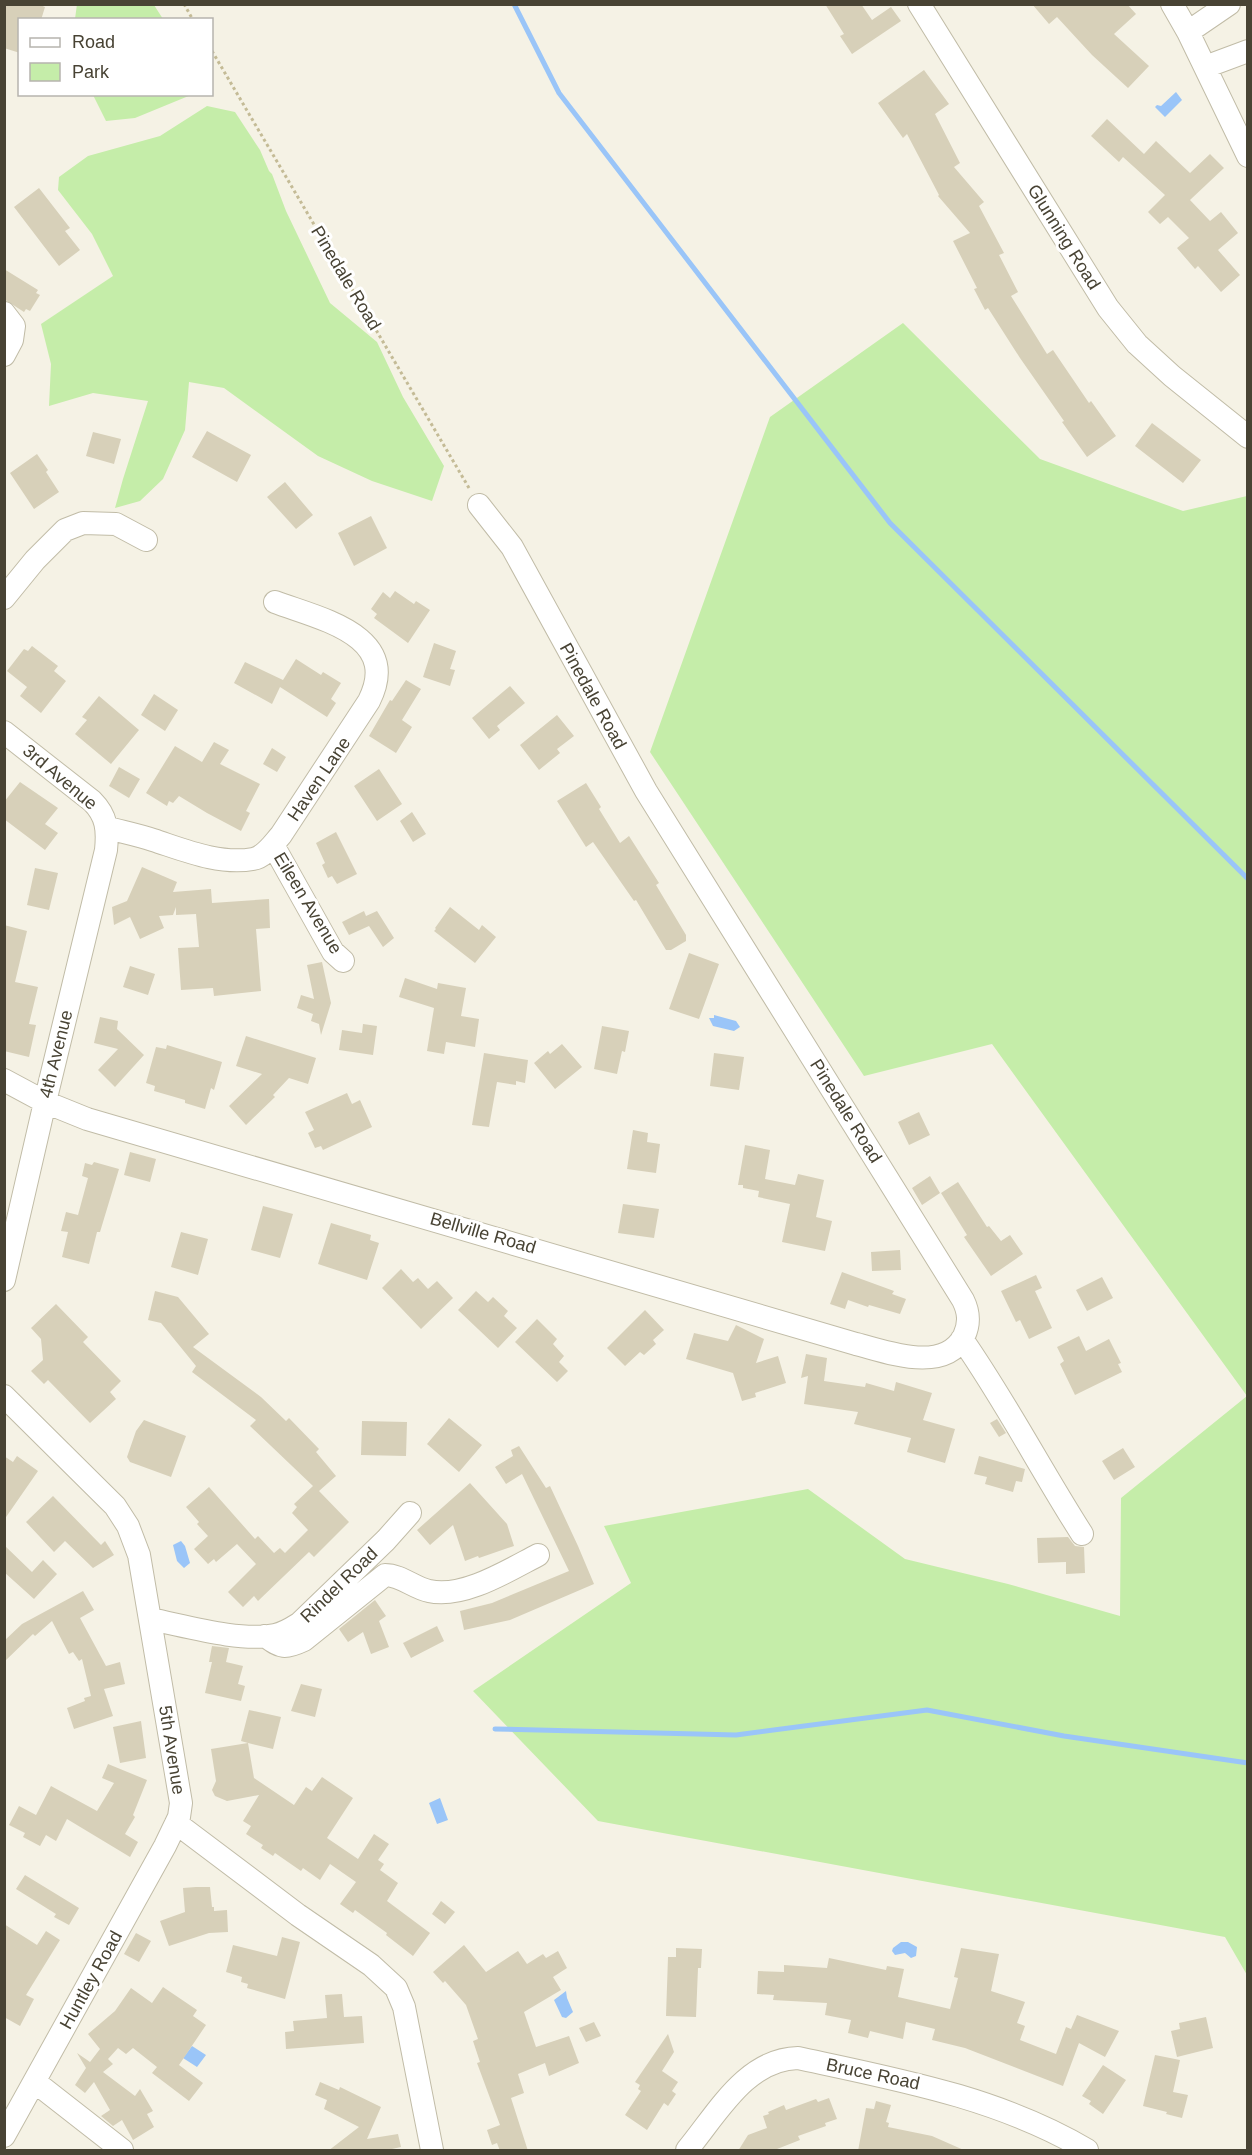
<svg xmlns="http://www.w3.org/2000/svg" width="1252" height="2155" viewBox="0 0 1252 2155" font-family="Helvetica,sans-serif">
<style>
.green{fill:#c5eda9}
.water{fill:#9ac5f8}
.lines{fill:none;stroke-linecap:round;stroke-linejoin:round}
.stream{stroke:#9ac5f8;stroke-width:5}
.building{fill:#d7d0b9}
.minor-casing{stroke:#c1bca7;stroke-width:24}
.path{stroke:#c4bb96;stroke-width:3;stroke-dasharray:3 3;stroke-linecap:butt}
.minor{stroke:#fff;stroke-width:22}
.labels{text-anchor:middle;stroke-width:6;stroke-linejoin:round;paint-order:stroke}
.street-label{font-size:18px;fill:#484334;stroke:#fff}
</style>
<rect width="100%" height="100%" fill="#f5f2e5"/>
<path class="green" d="M77,4L154,5L163,19H75Z
M93,95H191L135,118L106,121Z
M207,106L235,112L260,150L269,171L272,174L286,211L330,303L377,342L403,397L444,466L432,501L372,481L318,456L224,388L189,382L185,430L163,479L140,501L115,508L123,479L148,401L93,393L49,406L51,364L41,324L113,276L92,234L58,190L59,177L88,156L160,136Z
M903,323L1040,459L1183,511L1247,496V1975L1225,1937L598,1821L473,1691L631,1583L604,1526L808,1489L905,1559L1008,1584L1120,1616L1121,1498L1247,1396L992,1044L864,1076L650,752L770,417Z"/>
<path class="water" d="M1176,92L1182,100L1165,117L1155,107L1157,105L1161,106Z
M714,1015L736,1021L740,1027L734,1031L713,1026L709,1018H714Z
M181,1541L185,1546L190,1563L184,1568L177,1561L173,1545Z
M440,1798L448,1820L437,1824L429,1803Z
M901,1942H908L917,1947L916,1956L911,1958L905,1953L895,1955L892,1951L893,1948Z
M566,1991L567,1998L573,2012L566,2018L562,2017L554,2000Z
M192,2046L206,2055L197,2067L183,2058Z"/>
<g class="lines">
<path class="stream" d="M514,4L559,93L890,523L1248,879
M495,1729L736,1735L927,1710L1064,1736L1248,1763"/>
</g>
<path class="building" d="M4,4H38L45,7L41,20H20V53L4,48Z
M825,4H861L872,20L891,7L901,21L852,54L840,36L844,34Z
M1032,4H1127L1136,14L1114,34L1149,66L1128,88L1092,55L1057,17L1049,24Z
M924,70L949,104L935,114L960,163L954,167L984,202L979,206L1004,253L999,255L1018,292L1011,296L1047,354L1053,350L1089,403L1091,401L1116,436L1087,457L1062,422L1064,421L1020,358L988,308L985,310L974,289L977,288L953,241L970,233L938,196L939,195L907,134L903,138L878,103Z
M1107,119L1144,154L1156,141L1190,173L1210,154L1224,168L1190,200L1210,221L1221,212L1238,233L1218,250L1240,275L1221,292L1198,266L1195,269L1177,248L1189,238L1168,217L1160,224L1148,212L1165,195L1123,157L1119,162L1091,136Z
M39,188L70,228L65,231L80,250L59,266L14,207Z
M4,269L38,290L36,293L40,295L30,311L26,309L24,312L4,299Z
M1152,423L1201,460L1183,483L1135,446Z
M207,431L251,455L237,482L192,457Z
M93,432L121,439L114,464L86,456Z
M37,454L48,470L46,472L59,492L34,509L10,473Z
M285,482L313,515L296,529L267,497Z
M371,516L387,548L354,566L338,533Z
M395,591L414,604L416,601L430,610L408,643L374,618L377,614L371,609L383,592L390,598Z
M434,643L456,651L450,669L455,670L450,686L423,677Z
M32,646L58,666L54,671L66,681L41,713L20,696L27,687L7,671L24,649L28,651Z
M296,659L321,675L323,672L341,683L331,699L336,703L327,717L280,687L272,704L234,683L245,662L283,680Z
M406,680L421,689L402,720L412,727L396,753L369,736L390,700L392,701Z
M510,686L525,703L497,726L500,730L489,739L472,718Z
M154,694L178,710L165,731L141,715Z
M99,696L139,730L111,764L75,734L87,720L82,717Z
M557,715L574,736L557,749L560,753L539,770L520,745Z
M214,742L229,750L220,764L260,784L246,811L250,813L241,831L207,813L179,796L173,803L169,801L167,806L146,793L175,746L202,762Z
M272,748L286,757L277,772L263,764Z
M119,767L140,779L129,798L109,786Z
M379,769L402,804L377,821L354,786Z
M20,782L58,808L45,824L58,833L45,850L4,819V802Z
M586,783L601,807L599,809L620,843L629,836L659,883L656,885L686,935V941L671,950H666L636,900L634,901L593,842L586,847L557,801Z
M412,812L426,834L413,842L400,821Z
M336,832L357,874L337,884L332,876L328,878L322,865L325,863L316,843Z
M142,867L177,882L173,892L211,889L212,903L269,899L270,928L256,929L261,991L214,996L213,988L181,990L178,948L199,947L196,914L176,915V907L173,915L159,916L164,928L140,939L130,917L114,925L112,907L127,901Z
M35,868L58,873L49,910L27,905Z
M450,907L479,930L482,925L496,937L475,963L434,931L436,929L435,928Z
M364,911L366,916L377,911L394,938L383,947L369,926L349,935L342,922Z
M4,925L27,931L15,982L38,987L29,1024L36,1025L29,1057L4,1051Z
M689,953L719,964L699,1019L669,1009Z
M322,962L331,1003L321,1035L319,1024L311,1021L313,1014L297,1008L301,995L314,999L307,965Z
M130,966L155,974L148,995L123,987Z
M405,978L437,989L438,983L466,988L461,1016L479,1019L475,1047L446,1042L444,1054L427,1051L434,1008L399,997Z
M100,1017L118,1021L117,1029L144,1055L115,1087L98,1070L118,1049L94,1043Z
M363,1024L377,1026L373,1055L339,1050L342,1030L362,1033Z
M602,1026L629,1031L625,1052L622,1051L617,1074L594,1069Z
M246,1036L316,1058L308,1084L289,1078L273,1095L275,1097L246,1125L229,1106L262,1074L236,1066Z
M562,1044L582,1067L555,1089L534,1063L548,1051L550,1054Z
M167,1045L222,1062L214,1090L211,1088L205,1109L185,1103V1100L154,1091L155,1086L146,1083L156,1047L166,1049Z
M484,1053L528,1060L525,1083L516,1081V1085L497,1082L489,1127L472,1125Z
M714,1053L744,1057L739,1090L710,1086Z
M347,1093L352,1104L360,1100L372,1127L323,1150L321,1146L315,1148L308,1133L314,1130L305,1112Z
M919,1112L930,1135L909,1145L898,1122Z
M633,1130L648,1133L647,1142L660,1144L656,1173L627,1169Z
M745,1145L770,1150L765,1179L795,1185L798,1174L824,1180L816,1217L832,1221L825,1251L782,1242L790,1204L758,1197L759,1191L743,1188V1185H738Z
M130,1152L156,1159L150,1182L124,1175Z
M94,1162L119,1169L100,1232H97L89,1264L62,1257L68,1232L61,1231L66,1212L78,1215L88,1178L82,1176L85,1163L92,1165Z
M930,1176L940,1193L922,1205L912,1188Z
M958,1182L987,1227L989,1226L1001,1241L1010,1235L1023,1254L991,1276L964,1237L967,1235L941,1193Z
M623,1204L659,1209L654,1238L618,1233Z
M263,1206L293,1214L280,1258L251,1250Z
M331,1223L371,1235L370,1240L379,1243L367,1280L318,1264Z
M181,1232L208,1239L198,1275L171,1267Z
M900,1250L901,1270L872,1271L871,1252Z
M401,1269L413,1282L418,1278L428,1289L437,1281L453,1298L421,1329L382,1288Z
M842,1272L894,1291L892,1294L906,1299L900,1314L869,1305L868,1307L848,1300L845,1309L830,1304Z
M1036,1275L1042,1288L1035,1291L1052,1328L1029,1339L1020,1320L1016,1322L1001,1291Z
M1102,1277L1113,1298L1087,1311L1076,1290Z
M155,1291L178,1297L209,1334L193,1347L261,1397L286,1421L289,1418L319,1449L316,1452L336,1476L319,1491L349,1522L314,1557L309,1552L258,1601L254,1596L243,1607L228,1592L256,1564L237,1544L216,1562L214,1559L208,1564L194,1549L208,1536L197,1524L199,1522L186,1507L209,1487L255,1539L258,1536L274,1553L280,1548L285,1553L308,1530L292,1513L297,1507L294,1504L313,1486L250,1426L256,1420L192,1372L196,1366L161,1323L148,1320Z
M476,1291L488,1302L493,1297L508,1311L504,1316L517,1328L498,1348L458,1310Z
M56,1304L88,1337L83,1342L121,1381L110,1392L116,1399L90,1423L48,1380L44,1384L31,1371L43,1360L41,1339L31,1328Z
M645,1310L664,1330L653,1340L656,1344L644,1355L640,1352L625,1366L607,1348Z
M537,1319L557,1339L553,1344L564,1356L559,1362L568,1371L557,1382L515,1342Z
M736,1325L764,1339L756,1363L778,1356L786,1383L755,1393L756,1397L742,1401L733,1373L686,1359L694,1333L728,1341Z
M1079,1336L1086,1351L1109,1339L1121,1363L1118,1364L1122,1372L1075,1395L1060,1364L1064,1361L1057,1347Z
M806,1354L827,1358L824,1381L865,1387L866,1383L894,1391L896,1382L932,1393L923,1420L955,1429L945,1463L907,1452L911,1438L854,1424L858,1412L804,1404L808,1376L801,1378Z
M449,1418L482,1445L459,1472L427,1444Z
M997,1419L1006,1433L999,1437L990,1423Z
M144,1420L186,1436L171,1477L130,1462L127,1457L136,1431Z
M362,1421L407,1422L406,1456L361,1455Z
M519,1446L546,1488L550,1486L578,1546L594,1584L510,1620L464,1630L460,1611L492,1603L569,1571L522,1474L506,1484L495,1467L513,1456L511,1450Z
M1123,1448L1135,1467L1114,1480L1102,1461Z
M4,1456L13,1462L17,1456L38,1471L4,1520Z
M979,1456L1025,1469L1022,1482L1016,1481L1013,1492L985,1484L987,1477L974,1474Z
M470,1483L507,1524L514,1546L479,1558L478,1556L465,1561L453,1525L430,1545L417,1530Z
M53,1496L101,1545L105,1541L114,1555L93,1568L65,1541L54,1552L26,1522Z
M1068,1537L1075,1546L1084,1547L1085,1573L1066,1574V1562L1038,1563L1037,1538Z
M4,1545L32,1572L43,1560L57,1574L34,1599L4,1572Z
M83,1591L94,1610L80,1618L106,1666L120,1662L125,1684L104,1689L113,1716L74,1729L67,1708L85,1701L84,1698L91,1696L82,1659L79,1661L73,1652L69,1654L52,1621L35,1636L33,1634L4,1662V1641L22,1624Z
M375,1600L386,1616L379,1621L389,1647L371,1654L363,1632L348,1642L339,1629Z
M437,1626L444,1641L411,1658L403,1643Z
M212,1646L229,1648L226,1662L243,1666L238,1684L245,1686L241,1701L205,1693L212,1662H209Z
M301,1684L322,1689L315,1717L291,1711Z
M249,1710L281,1717L273,1749L248,1743L254,1778L294,1805L306,1787L312,1791L322,1777L353,1798L327,1838L358,1859L374,1834L389,1844L378,1860L384,1864L380,1870L398,1883L387,1901L430,1933L413,1956L386,1935L387,1933L355,1910L353,1913L340,1904L356,1882L330,1864L320,1880L303,1868L301,1871L275,1853L273,1856L261,1848L263,1845L246,1834L251,1826L243,1821L259,1795L227,1801L215,1796L212,1790L216,1781L211,1749L248,1743L241,1741Z
M141,1721L146,1758L120,1763L113,1727Z
M108,1764L147,1780L133,1815L135,1817L125,1834L138,1842L130,1857L67,1819L56,1841L46,1835L40,1846L23,1837L25,1833L9,1825L19,1806L36,1815L51,1786L97,1811L114,1783L102,1778Z
M25,1875L79,1908L69,1925L54,1917L56,1914L16,1889Z
M196,1887H210L212,1907H214V1911L227,1910L228,1932L209,1933L169,1946L160,1921L185,1912L183,1888Z
M441,1901L455,1912L445,1924L432,1914Z
M4,1924L37,1945L46,1931L60,1940L26,1995L34,1999L20,2026L4,2017Z
M136,1933L151,1941L139,1962L124,1954Z
M282,1937L300,1942L285,1999L247,1988L248,1984L241,1982L242,1977L226,1972L233,1945L277,1956Z
M464,1945L486,1972L518,1951L527,1964L543,1954L546,1958L558,1951L567,1968L553,1977L561,1990L524,2012L536,2047L569,2036L579,2063L549,2076L545,2063L518,2074L524,2093L511,2098L528,2151H500L497,2143L492,2145L487,2130L500,2125L477,2063L480,2062L473,2041L478,2039L466,2005L445,1981L443,1983L433,1972Z
M676,1948L702,1949L701,1968H698L696,2017L666,2016L668,1957H676Z
M961,1948L999,1954L991,1991L1025,2002L1017,2023L1025,2026L1020,2040L1056,2054L1066,2027L1071,2029L1077,2015L1119,2031L1105,2057L1079,2043L1063,2086L965,2048L932,2040L935,2029L906,2022L903,2039L870,2031L868,2038L848,2033L851,2020L825,2015L827,2003L773,2000L774,1995L757,1994L758,1971L784,1972V1965L827,1968L829,1958L886,1970L887,1966L904,1969L898,1997L950,2009L958,1978L954,1977Z
M163,1987L197,2010L193,2016L206,2025L179,2065L203,2083L189,2101L152,2073L157,2067L133,2048L126,2054L118,2048L108,2059L113,2064L103,2072L135,2096L140,2089L153,2111L147,2114L154,2127L133,2140L122,2120L113,2126L101,2116L110,2110L94,2082L85,2093L75,2085L86,2068L77,2053L90,2062L100,2049L88,2034L115,2011L131,1988L152,2003Z
M342,1994L344,2017L362,2016L364,2043L286,2049L285,2032L294,2031L293,2021L327,2018L325,1995Z
M1206,2017L1213,2048L1177,2057L1171,2031L1180,2029L1179,2023Z
M594,2022L601,2036L586,2042L579,2028Z
M668,2034L674,2052L662,2071L678,2082L672,2091L676,2094L668,2106L664,2103L647,2130L625,2115L641,2091L638,2089L640,2085L635,2082Z
M1155,2055L1180,2060L1173,2092L1188,2095L1182,2118L1166,2114L1167,2112L1143,2106Z
M1103,2065L1126,2080L1103,2114L1089,2104L1091,2101L1082,2096Z
M320,2082L339,2090L340,2087L381,2107L367,2139L398,2134L401,2147L383,2151H328L359,2127L324,2109L327,2100L315,2095Z
M829,2098L837,2119L825,2123L826,2126L798,2136L800,2140L772,2151H738L748,2135L767,2128L763,2116L769,2114L768,2112L784,2105L786,2110L816,2099L818,2102Z
M876,2101L891,2105L886,2122L889,2123L888,2127L932,2136L966,2151H858L866,2108L874,2109Z"/>
<g class="lines">
<g class="minor-casing">
<path id="minor" d="M919,4L1108,308L1137,344L1172,376L1248,437
M1172,4L1188,32L1248,156
M1188,32L1229,4
M1205,67L1248,51
M4,313L14,326L12,340L4,355
M4,598L35,560L65,530L83,523L116,524L146,540
M4,732L92,801C107,816 108,830 106,850L45,1102L4,1280
M108,828C123,832 138,835 153,840C184,850 219,865 253,859C265,857 273,844 281,835L369,701C402,635 320,619 275,602
M273,845L333,952L343,961
M4,1080L45,1102L87,1119L856,1344C888,1352 944,1374 964,1336C970,1323 969,1312 963,1300L646,791L512,547L479,505
M962,1339C1006,1402 1041,1470 1082,1534
M4,1396L115,1506L128,1526L139,1555L181,1803L179,1817L165,1846L4,2136
M150,1619C186,1626 239,1642 275,1635C285,1633 292,1628 300,1623L386,1540L410,1513
M265,1636C281,1648 285,1649 304,1640L385,1575C401,1575 414,1588 429,1591C463,1599 509,1570 538,1555
M176,1823L298,1915L371,1965L396,1988L404,2007L432,2150
M35,2082L122,2150
M687,2150C717,2114 746,2059 798,2058C896,2079 1000,2098 1087,2150"/>
</g>
<path class="path" d="M184,4L193,20
M212,51L469,488"/>
<use href="#minor" class="minor"/>
</g>
<g class="labels">
<g class="street-label">
<text transform="translate(1064 237) rotate(58)" y="6">Glunning Road</text>
<text transform="translate(346 278) rotate(59)" y="6">Pinedale Road</text>
<text transform="translate(593 696) rotate(61)" y="6">Pinedale Road</text>
<text transform="translate(60 777) rotate(40)" y="6">3rd Avenue</text>
<text transform="translate(319 779) rotate(-56)" y="6">Haven Lane</text>
<text transform="translate(308 903) rotate(59)" y="6">Eileen Avenue</text>
<text transform="translate(56 1054) rotate(-76)" y="6">4th Avenue</text>
<text transform="translate(846 1111) rotate(58)" y="6">Pinedale Road</text>
<text transform="translate(483 1233) rotate(16)" y="6">Bellville Road</text>
<text transform="translate(339 1585) rotate(-44)" y="6">Rindel Road</text>
<text transform="translate(172 1750) rotate(81)" y="6">5th Avenue</text>
<text transform="translate(91 1980) rotate(-61)" y="6">Huntley Road</text>
<text transform="translate(873 2074) rotate(12)" y="6">Bruce Road</text>
</g>
</g>
<rect width="1252" height="2155" fill="none" stroke="#484334" stroke-width="12"/>
<rect x="18" y="18" width="195" height="78" fill="#ffffff" stroke="#b6b4ae" stroke-width="1.5"/>
<rect x="30" y="38" width="30" height="9" fill="#ffffff" stroke="#b6b4ae" stroke-width="1.5"/>
<text x="72" y="48" font-size="18" fill="#484334">Road</text>
<rect x="30" y="63" width="30" height="18" fill="#c5eda9" stroke="#b6b4ae" stroke-width="1.5"/>
<text x="72" y="78" font-size="18" fill="#484334">Park</text>
</svg>
